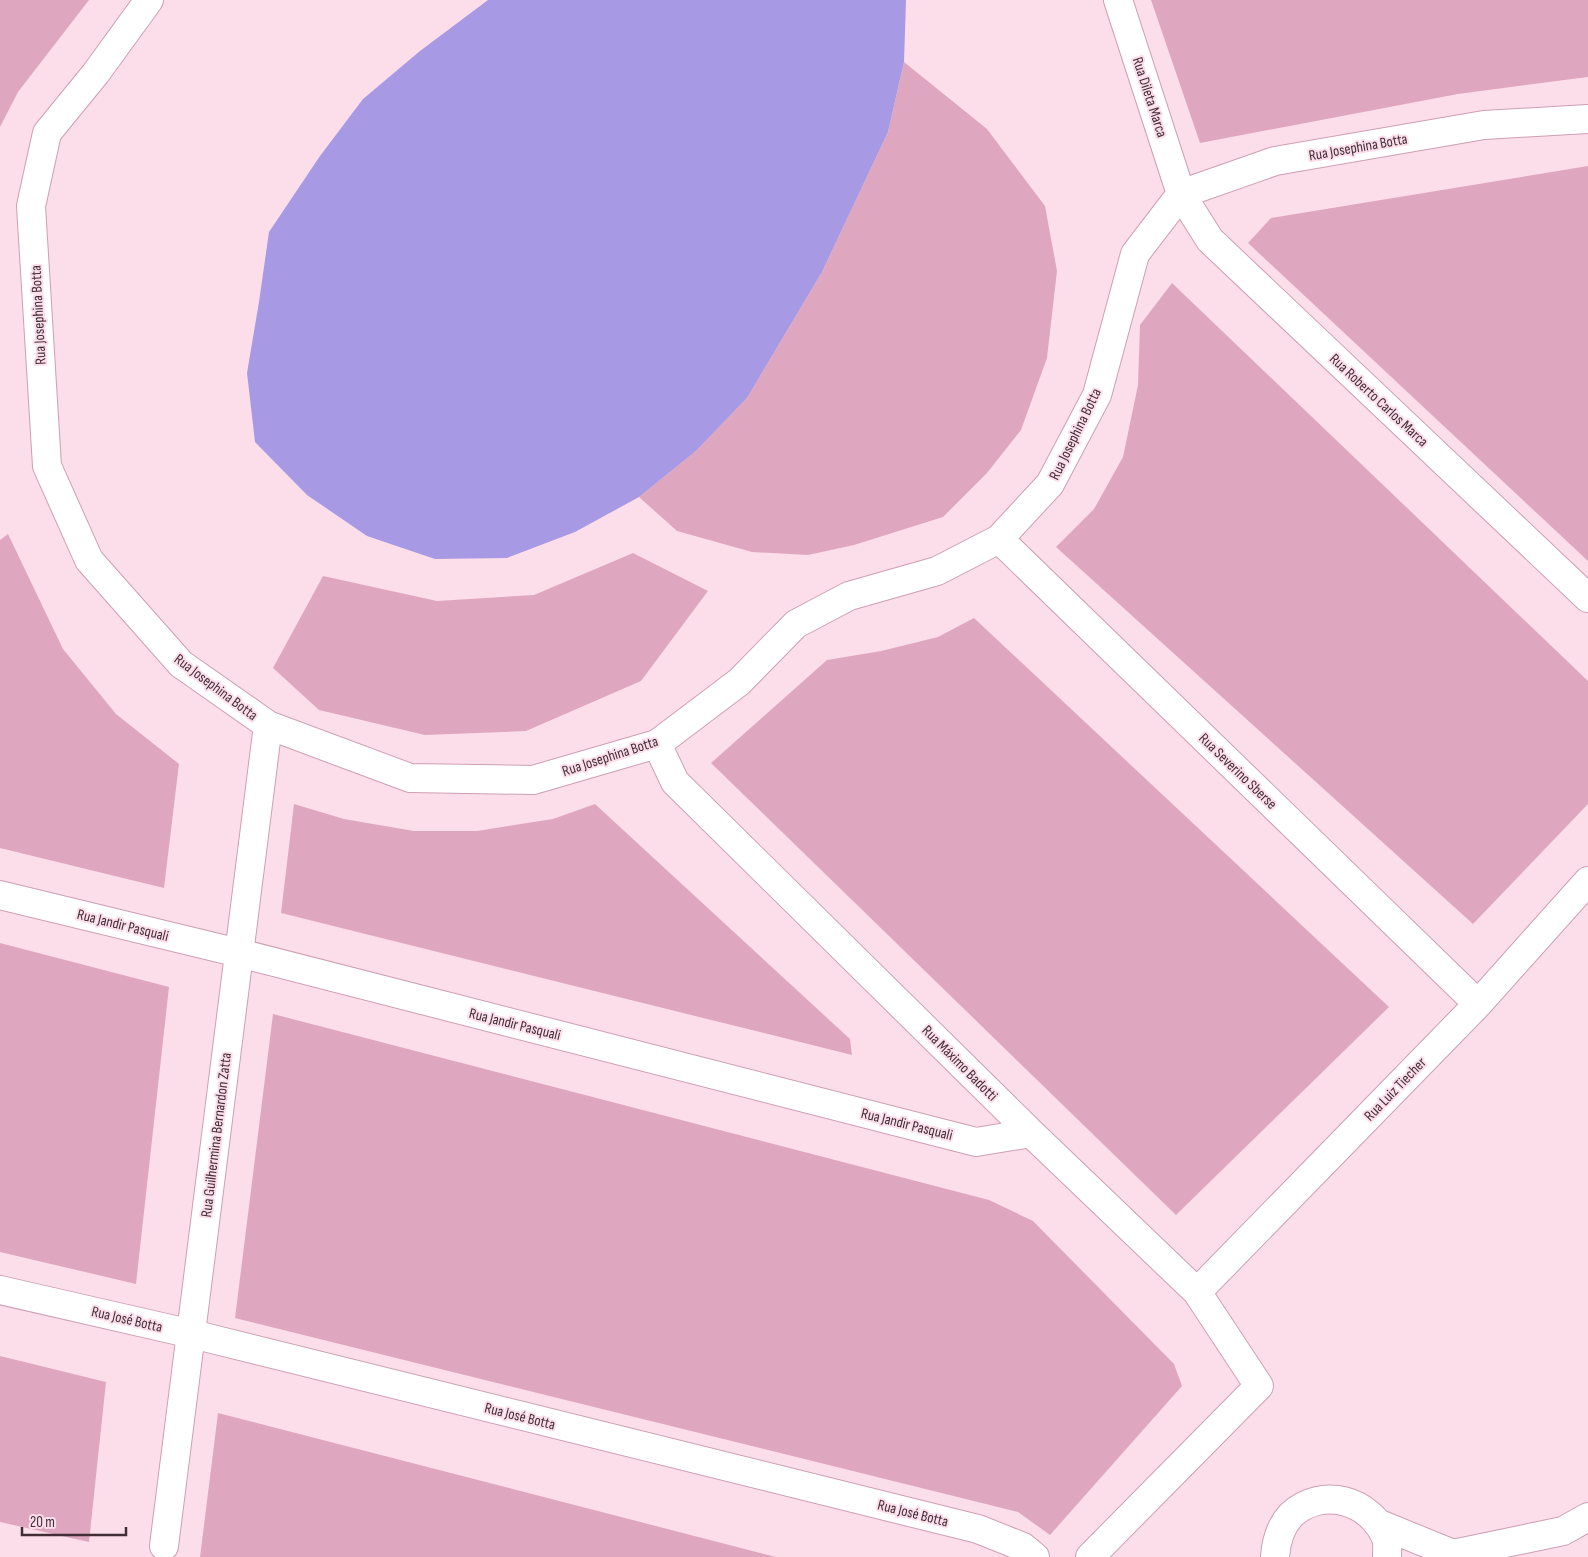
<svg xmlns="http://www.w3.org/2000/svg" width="1588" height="1557" viewBox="0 0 1588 1557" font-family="'Sofia Sans Condensed',sans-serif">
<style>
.green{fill:#dfa7bf}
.water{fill:#a799e4}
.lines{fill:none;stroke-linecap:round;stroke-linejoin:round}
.minor-casing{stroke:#ce9fb3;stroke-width:30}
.minor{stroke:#fff;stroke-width:28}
.labels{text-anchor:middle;stroke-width:4;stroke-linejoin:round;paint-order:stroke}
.street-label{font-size:15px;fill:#412e36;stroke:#fcdeea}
</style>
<rect width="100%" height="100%" fill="#fcdeea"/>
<path class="green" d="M0,0H89L18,92L0,127Z
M1151,0H1588V77L1458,94L1200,143Z
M904,62L987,129L1045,206L1057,271L1047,358L1021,430L987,473L943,517L854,545L808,555L752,552L677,531L639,497L696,451L747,398L822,272L854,204L888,132Z
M1588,166V561L1248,243L1271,218Z
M1172,283L1588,681V804L1473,924L1056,547L1094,509L1123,457L1138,385L1140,325Z
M8,534L63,649L116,714L179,764L164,888L0,848V540Z
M633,553L708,591L641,681L526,731L425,735L319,710L273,668L323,576L437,601L534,595Z
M974,618L1389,1007L1176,1215L711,763L827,660L881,651L938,637Z
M294,804L344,819L414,831H477L553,819L595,804L850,1039L852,1055L281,913Z
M0,943L169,987L136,1284L0,1252Z
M273,1014L989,1200L1033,1221L1174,1364L1182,1386L1050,1535L1018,1512L235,1318Z
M0,1356L106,1382L89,1542L0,1522Z
M218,1413L776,1557H200Z"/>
<path class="water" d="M488,0H906L904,62L888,132L822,272L747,398L696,451L639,497L575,532L507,558L435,559L367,536L307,495L255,442L247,373L259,302L269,232L320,156L363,99L420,51Z"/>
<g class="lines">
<g class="minor-casing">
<path id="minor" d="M149,0L96,73L47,133L31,206L47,466L89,560L181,664L268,725L410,778L533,780L657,744L739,682L796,624L849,596L937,571L999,539L1050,484L1097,395L1135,254L1181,194L1275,161L1484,125L1588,119
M1118,0L1181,194L1210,240L1588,598
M999,539L1478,1004
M657,744L675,782L1031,1133L1197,1292L1259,1386L1090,1557
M0,895L239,953L976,1142L1031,1133
M0,1290L192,1334L978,1529L1023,1547L1035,1557
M1197,1292L1478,1004L1588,881
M1377,1523L1453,1554
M164,1546L268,725
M1275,1557C1276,1542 1280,1527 1291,1515C1322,1486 1371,1500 1386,1538C1388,1543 1387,1551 1387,1557
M1447,1557L1453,1554L1563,1531L1588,1517"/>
</g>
<use href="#minor" class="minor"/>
</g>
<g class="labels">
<g class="street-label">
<text transform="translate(1150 97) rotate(72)" y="5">Rua Dileta Marca</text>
<text transform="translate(1358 147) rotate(-10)" y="5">Rua Josephina Botta</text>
<text transform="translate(38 315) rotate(-93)" y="5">Rua Josephina Botta</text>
<text transform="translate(1379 400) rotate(43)" y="5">Rua Roberto Carlos Marca</text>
<text transform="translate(1075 434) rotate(-64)" y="5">Rua Josephina Botta</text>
<text transform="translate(216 687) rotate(37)" y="5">Rua Josephina Botta</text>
<text transform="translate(610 756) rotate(-18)" y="5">Rua Josephina Botta</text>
<text transform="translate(1238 771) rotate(44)" y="5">Rua Severino Sberse</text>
<text transform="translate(123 925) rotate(14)" y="5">Rua Jandir Pasquali</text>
<text transform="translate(515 1024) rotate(14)" y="5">Rua Jandir Pasquali</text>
<text transform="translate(960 1063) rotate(45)" y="5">Rua Máximo Badotti</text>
<text transform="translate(1395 1089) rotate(-46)" y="5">Rua Luiz Tiecher</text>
<text transform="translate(907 1124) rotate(14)" y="5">Rua Jandir Pasquali</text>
<text transform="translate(216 1135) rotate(-83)" y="5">Rua Guilhermina Bernardon Zatta</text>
<text transform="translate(127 1319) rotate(13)" y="5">Rua José Botta</text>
<text transform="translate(520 1416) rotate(14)" y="5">Rua José Botta</text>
<text transform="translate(913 1513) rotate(14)" y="5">Rua José Botta</text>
</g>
</g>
<path d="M22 1527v8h104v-8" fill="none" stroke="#412e36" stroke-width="2.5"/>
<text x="30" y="1527" font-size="15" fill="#412e36" stroke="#fcdeea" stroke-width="4" paint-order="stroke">20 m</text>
</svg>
